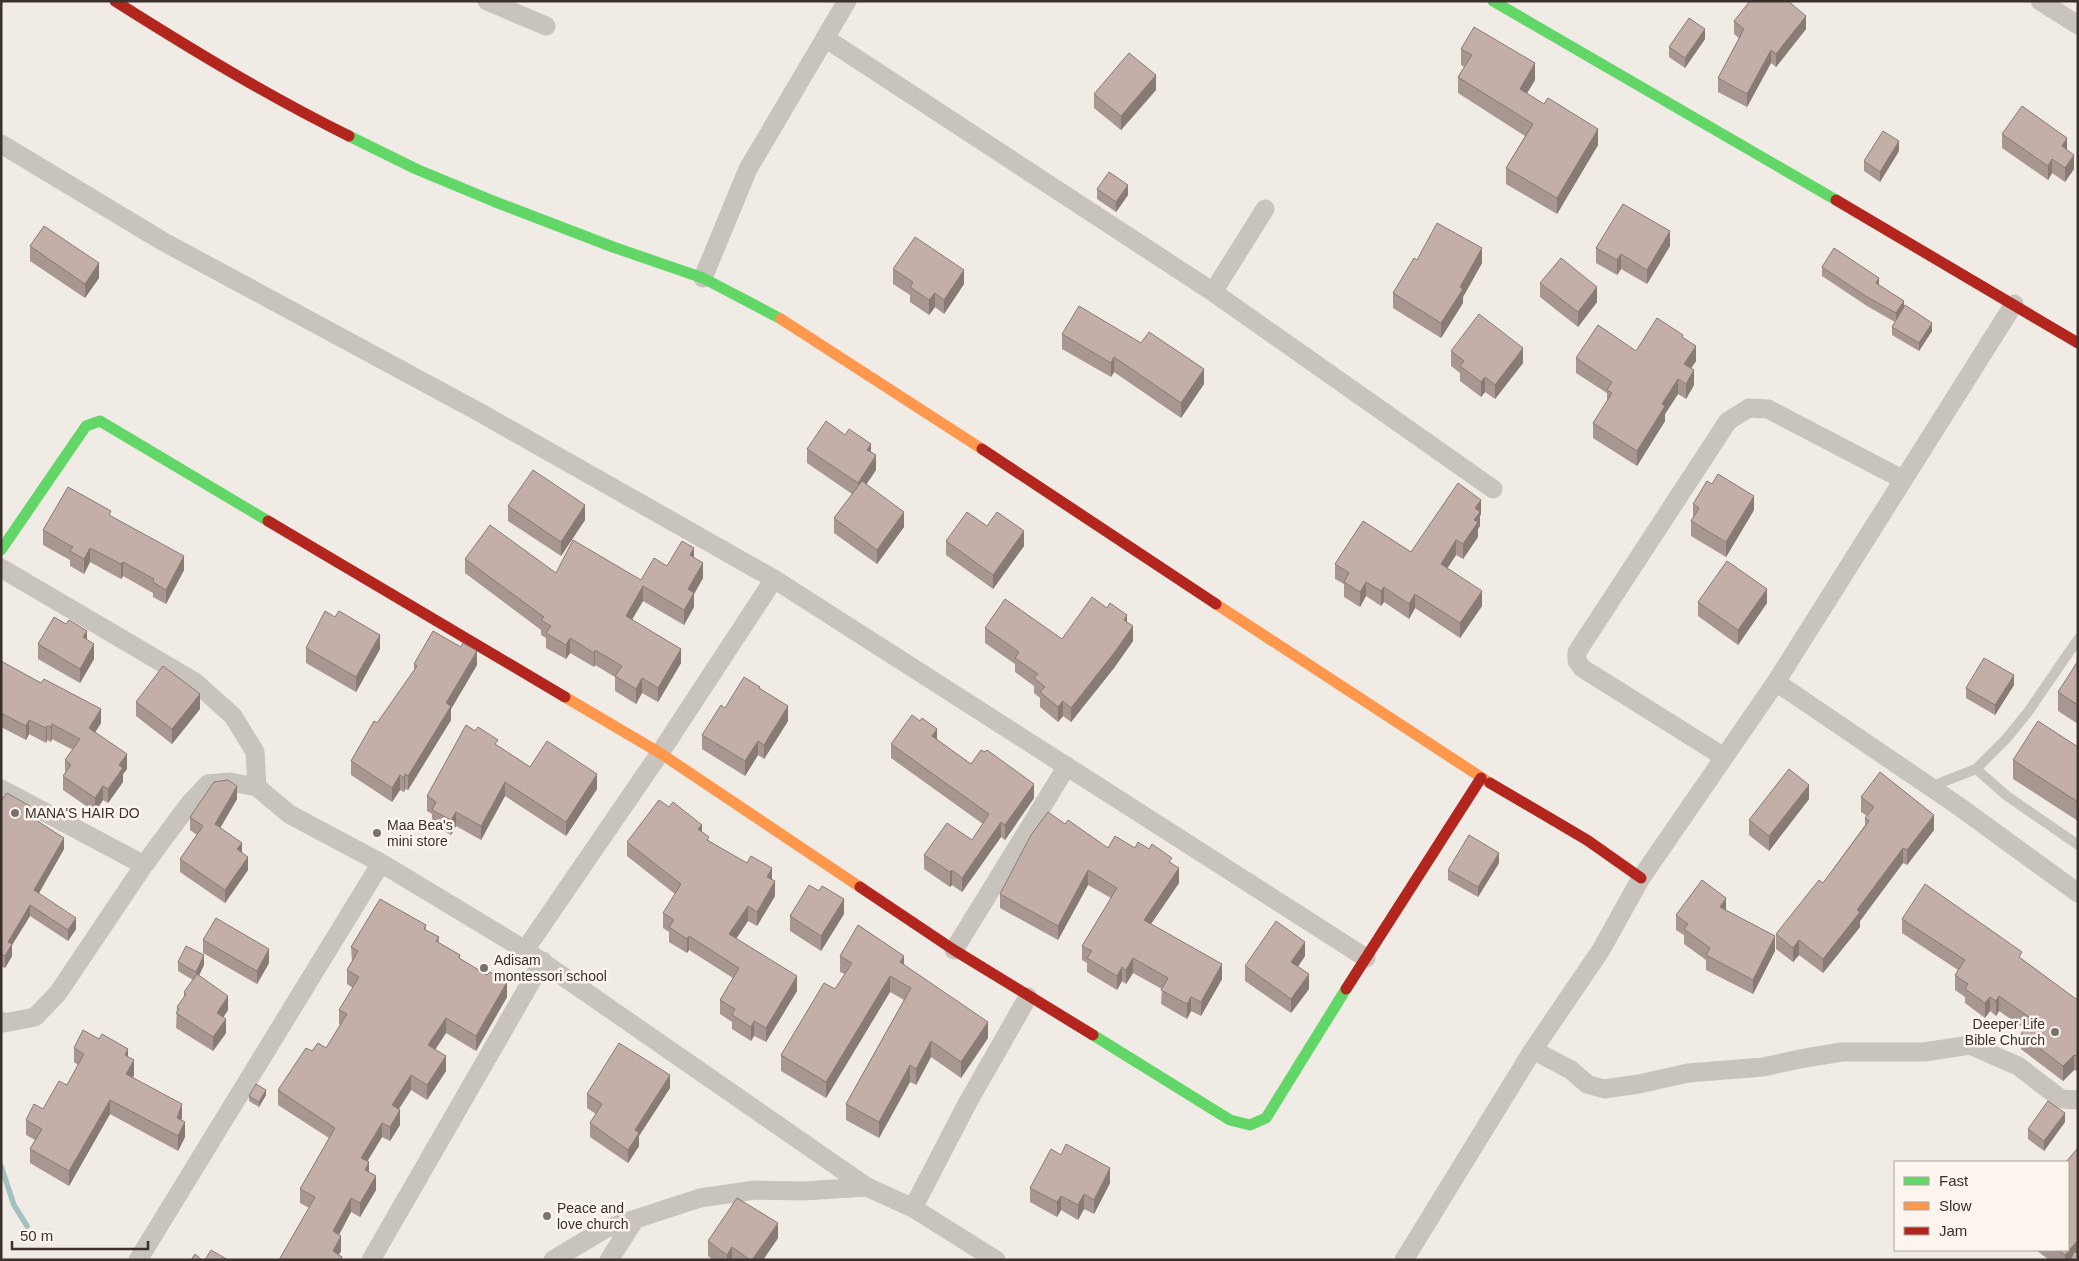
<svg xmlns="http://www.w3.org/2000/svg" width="2079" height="1261" viewBox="0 0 2079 1261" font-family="Arial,sans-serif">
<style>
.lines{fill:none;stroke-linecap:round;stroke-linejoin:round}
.stream{stroke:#a1c2c1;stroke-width:5.5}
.lane{stroke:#c9c3be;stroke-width:10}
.street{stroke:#c9c3be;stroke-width:19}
.fast{stroke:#63d668;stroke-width:11}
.slow{stroke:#ff974d;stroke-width:11}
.jam{stroke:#b3261e;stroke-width:11}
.wall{fill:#a89690}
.shaded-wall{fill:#887a75}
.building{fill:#c3afa7;stroke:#887a75}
.poi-dot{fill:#7a716c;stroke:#fbf5ee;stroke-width:2}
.labels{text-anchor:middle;stroke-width:5;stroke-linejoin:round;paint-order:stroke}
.poi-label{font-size:14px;fill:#3b302b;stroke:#fbf5ee;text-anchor:start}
</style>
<rect width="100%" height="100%" fill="#f0ebe5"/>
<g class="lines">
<path class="stream" d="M1,1166L14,1205L27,1226"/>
<path class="lane" d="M1976,769L2007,796L2078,845
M1930,787L1976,769L2006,739L2028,712L2078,639"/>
<path class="street" d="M487,1L546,26
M2040,1L2078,25
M825,38L1213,292L1493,489
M1,144L164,242L479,412L774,579L1366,958
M703,278L748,169L847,1
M1213,292L1265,209
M1,568L195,682L233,716L255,752L257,787
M1776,682L1957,805L2078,893
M1724,757L1582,668L1577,661V652L1728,421L1749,408L1768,409L1902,479
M1,789L144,865
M525,950L660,753L774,579
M954,950L1067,766
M1,1021L4,1023L35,1017L58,993L144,865L190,803L208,784L230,782L257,787L289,814L381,863L525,950L867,1187L913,1208L996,1260
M1533,1050L1571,1070L1587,1084L1604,1089L1639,1084L1688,1073L1763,1067L1805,1058L1842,1052H1924L1970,1045L2018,1066L2061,1099L2078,1100
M913,1208L968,1102L1028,997
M138,1260L381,863
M371,1260L543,961
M553,1260L605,1229L700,1198L755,1190L803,1191L867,1187
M609,1260L634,1221
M1404,1260L1533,1050L1601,950L1641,878L1776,682L2014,304"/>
<path class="fast" d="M1493,1L1836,200
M349,136L416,169L493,201L613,247L703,278L781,319
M1,550L86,426L100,421L268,521
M1093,1035L1230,1120L1250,1125L1266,1118L1346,989"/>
<path class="slow" d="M781,319L982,449
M1216,604L1490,783
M565,697L660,753L860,887"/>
<path class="jam" d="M115,1C191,49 268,96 349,136
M1836,200L2078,343
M982,449L1216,604
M268,521L565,697
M1490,783L1587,840L1641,878
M860,887L954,950L1093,1035
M1346,989L1481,778"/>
</g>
<path class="wall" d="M1734,21L1806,29L1776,67L1771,63L1747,107L1718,92V78L1739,38L1734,34Z
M1705,39L1685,68L1669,57V47Z
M1461,49L1535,80L1527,93L1598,145L1557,214L1506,184V168L1525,136L1458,93V77L1464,67L1461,65Z
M1156,90L1121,130L1094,108V94Z
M2002,134L2067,150L2074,169L2065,182L2052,173L2048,180L2002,148Z
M1899,151L1880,182L1864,171V161Z
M1097,189L1128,195L1116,212L1097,199Z
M30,246L99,278L85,298L30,261Z
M1670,246L1647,284L1621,269L1617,275L1596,263V248Z
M1417,260L1482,263L1463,297V303L1441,338L1393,308V293Z
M1822,267L1879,285L1932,331L1919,351L1892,335V327L1895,322L1867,306L1822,276Z
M893,269L964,284L944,314L935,307L929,315L910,302V295L893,284Z
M1540,283L1597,302L1578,327L1540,297Z
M1062,334L1141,343L1204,384L1181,418L1114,372L1111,377L1062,349Z
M1683,338L1696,361L1691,368L1694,385L1686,399L1678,394L1665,414V421L1637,466L1593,438V423L1607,401V393L1576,373V358L1636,351Z
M1451,351L1523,363L1495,399L1485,392L1481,397L1460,381V373L1451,366Z
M807,449L871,452L876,470L866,484L904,527L877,564L834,533V518L852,494L807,463Z
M1693,504L1754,510L1726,557L1691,536V521L1693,518Z
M508,506L585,520L561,556L508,521Z
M1481,514L1480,516V526L1478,529V537L1463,559L1456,555L1447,568L1482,606L1460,638L1415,608L1409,619L1384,602L1381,606L1366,596L1360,607L1344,597V584L1335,579V564L1411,552Z
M111,516L184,570L166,604L153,597V593L123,576L121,579L90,562L84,574L70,566V560L43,545V530Z
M987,526L1024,546L993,589L946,555V541Z
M694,558L703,578L694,594V607L684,625L643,601L632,619L681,663L658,702L642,693L636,704L615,691V677L595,665L594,667L570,653L566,659L546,648V638L541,635V630L465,573V559L556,573L641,580L667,566Z
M1698,602L1767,603L1738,645L1698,616Z
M1127,622L1133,641L1114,668L1071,722L1063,716L1058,722L1040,707V698L1034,693V686L1015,672V664L985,643V628L1062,639Z
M87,640L94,659L80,683L38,659V644Z
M306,648L380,649L356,692L306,663Z
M1,661L101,723L95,732L127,769L123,774V782L108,803L103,800L95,812L63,790V776L65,773V760L73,750L52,739L51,742L47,740L46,743L29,734L26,740L1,727Z
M2078,661V724L2058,711V692Z
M414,664L477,665L451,709V720L408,790L405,789L404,792L400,790L392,802L351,775V761L414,671Z
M2014,685L1995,715L1966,698V688Z
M760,689L788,721L764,759L758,755L745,776L702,749V735L725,708Z
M136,702L200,709L172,744L136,716Z
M937,740L971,764L1034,798L1005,840L1001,837L962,892L952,885L950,887L924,869V855L972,840L983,824L891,758V744Z
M498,746L530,767L597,789L566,836L505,796L481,840L456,826L451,835L432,824V814L427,811V796Z
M2078,747V821L2013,779V760Z
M1861,797L1934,830L1907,865L1903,863L1860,921V927L1823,973L1799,955L1793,962L1776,949V934L1823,883L1865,825V818L1867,816L1861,812Z
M237,799L220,828L242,852L248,870L225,903L180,872V859L197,835L190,830V817Z
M1809,799L1769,851L1749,835V820Z
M1,801L30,816L64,849L38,894L76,929L68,941L30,916L12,945V956L5,968L1,966Z
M1065,824L1108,848H1135L1172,863L1179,883L1151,924L1222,979L1201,1016L1191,1011L1187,1019L1161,1004L1162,989L1133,973L1126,984L1122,981L1117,990L1087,972V963L1082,960V946L1111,898L1088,885L1058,940L1000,908V894Z
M702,832L709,841L772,880L775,896L757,926L748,921L736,939L797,991L766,1042L754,1036L751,1041L732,1029V1022L720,1014V1000L733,978L689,950L687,953L669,942V932L663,928V913L675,894L627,856V842Z
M1499,863L1478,897L1448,880V870Z
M380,899L426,925V930L439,937V943L460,955V959L487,975L490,972L507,982V997L476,1051L446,1033L435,1050L446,1056V1071L427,1100L411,1090L398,1109L400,1110V1125L390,1141L382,1137L367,1161L369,1162V1172L376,1176V1190L360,1217L351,1212L339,1235L341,1236V1251L339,1255L342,1257V1260H279L309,1208L300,1203V1189L329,1138L278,1105V1090L306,1048L312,1051L318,1043L326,1048L340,1025L339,1024V1010L353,988L347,984V970L352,961L351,947Z
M1726,910L1775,951L1753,994L1706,970V960L1684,944V935L1676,930V915Z
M844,914L821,951L790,931V916Z
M1902,919L2022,959L2076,999L2078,997V1071L2074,1070L2063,1081L2021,1049V1034L2025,1029L1999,1011L1996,1016L1990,1011L1985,1018L1965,1003V997L1955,990V975L1958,970L1902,933Z
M203,940L269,963L257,984L203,953Z
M840,956L904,965L988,1038L961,1078L931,1057L916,1085L910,1082L879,1138L846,1120V1104L904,1000L890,992L826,1098L781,1071V1055L835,989L845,974L840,972Z
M1305,956L1298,967L1309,989L1291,1013L1245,981V966Z
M178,962L204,965L199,976L228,1010L223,1017L226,1033L213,1051L176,1028L177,1007L184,998V992L193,980L178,971Z
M74,1048L128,1057L134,1075L133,1078L182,1118L181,1120L185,1137L178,1151L110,1114L69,1186L30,1163V1149L35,1140L26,1135V1120L43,1109L67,1085L78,1065L74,1062Z
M670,1088L639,1136V1146L628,1163L590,1137V1123L596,1114L587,1108V1094Z
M266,1095L259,1107L249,1101V1096Z
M2065,1122L2044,1151L2028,1139V1129Z
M1110,1183L1094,1214L1084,1209L1078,1220L1061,1210L1057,1217L1030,1202V1188Z
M778,1238L763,1260H713L708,1256V1241Z
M2036,1250H2068L2078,1260H2049Z"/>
<path class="shaded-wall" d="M1806,16V29L1776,67V54Z
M1705,29V39L1685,68V58Z
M1771,50V63L1747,107V94Z
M1535,63V80L1520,105V89Z
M1156,75V90L1121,130V116Z
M1598,129V145L1557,214V198Z
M2067,138V151L2062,146Z
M1899,141V151L1880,182V172Z
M2074,155V169L2065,182V168Z
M2052,159V173L2048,180V166Z
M1128,185V195L1116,212V202Z
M1670,231V246L1647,284V270Z
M1482,248V263L1463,297V303L1441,338V323Z
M1621,254V269L1617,275V260Z
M99,263V278L85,298V284Z
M964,270V284L944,314V300Z
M1879,278V287L1876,283Z
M1597,287V302L1578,327V312Z
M935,293V307L929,315V300Z
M1904,301V310L1896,322V313Z
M1932,323V331L1919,351V343Z
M1696,346V361L1684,379V364Z
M1523,348V363L1495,399V385Z
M1114,357V372L1111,377V363Z
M1204,369V384L1181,418V403Z
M1694,370V385L1686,399V384Z
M1485,377V392L1481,397V382Z
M1678,379V394L1665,414V421L1637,466V451L1662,404Z
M871,444V459L867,450Z
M876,455V470L858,497V483Z
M1754,496V510L1726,557V542Z
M1481,500V514L1480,516V526L1478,529V537L1463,559V544L1475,508Z
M585,505V520L561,556V542Z
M904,512V527L877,564V550Z
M1024,531V546L993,589V575Z
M1456,540V555L1441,578V564Z
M90,548V562L84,574V559Z
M694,548V563L690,555Z
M184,556V570L166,604V590Z
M123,562V576L121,579V564Z
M703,563V578L694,594V607L684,625V610L688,589Z
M1366,582V596L1360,607V592Z
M643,586V601L626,630V616Z
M1384,587V602L1381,606V591Z
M1767,589V603L1738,645V630Z
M1482,591V606L1460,638V623Z
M1415,594V608L1409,619V604Z
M1127,615V630L1124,620Z
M1133,626V641L1114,668L1071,722V708Z
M87,631V645L83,637Z
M380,635V649L356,692V677Z
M570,638V653L566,659V645Z
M94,644V659L80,683V669Z
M681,649V663L658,702V688Z
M595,650V665L594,667V653Z
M477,651V665L451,709V720L408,790V776L446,703Z
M2014,675V685L1995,715V705Z
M642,678V693L636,704V689Z
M200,694V709L172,744V729Z
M1063,701V716L1058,722V707Z
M788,706V721L764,759V745Z
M101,709V723L89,742V728Z
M29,720V734L26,740V726Z
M52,724V739L51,742V727Z
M47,726V740L46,743V728Z
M937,729V743L932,736Z
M758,741V755L745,776V761Z
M127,754V769L123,774V782L108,803V789L119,765Z
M405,774V789L404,792V778Z
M597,774V789L566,836V822Z
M400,775V790L392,802V788Z
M505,782V796L481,840V826Z
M1034,784V798L1005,840V825Z
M1809,785V799L1769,851V836Z
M103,786V800L95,812V798Z
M237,786V799L215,837V824Z
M30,806V817L25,813Z
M456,812V826L451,835V820Z
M1934,815V830L1907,865V850Z
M1001,822V837L962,892V878Z
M702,825V840L698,829Z
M64,838V849L34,902V890Z
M242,843V856L237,849Z
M1903,848V863L1860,921V927L1823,973V959L1857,910Z
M1499,853V863L1478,897V887Z
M248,857V870L225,903V890Z
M772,868V883L767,877Z
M1179,868V883L1144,934V920Z
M952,870V885L950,887V872Z
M1088,870V885L1058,940V926Z
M775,881V896L757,926V912Z
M1726,898V913L1720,907Z
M844,899V914L821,951V936Z
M30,905V916L12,945V956L5,968V956L8,942Z
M748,906V921L729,949V934Z
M76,918V929L68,941V930Z
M689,936V950L687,953V939Z
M1775,936V951L1753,994V980Z
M1799,940V955L1793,962V948Z
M1305,942V956L1291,976V962Z
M269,949V963L257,984V971Z
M204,955V965L196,981V972Z
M904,956V972L900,962Z
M1133,958V973L1126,984V970Z
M1222,964V979L1201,1016V1002Z
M1122,967V981L1117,990V976Z
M1309,974V989L1291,1013V999Z
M797,976V991L766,1042V1028Z
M890,976V992L826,1098V1082Z
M507,982V997L476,1051V1036Z
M228,996V1010L217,1027V1013Z
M1999,996V1011L1996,1016V1001Z
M1191,997V1011L1187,1019V1004Z
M1990,997V1011L1985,1018V1003Z
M446,1018V1033L428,1060V1045Z
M226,1019V1033L213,1051V1037Z
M754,1021V1036L751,1041V1027Z
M988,1022V1038L961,1078V1062Z
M931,1041V1057L916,1085V1069Z
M128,1049V1064L125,1055Z
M2074,1055V1070L2063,1081V1066Z
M446,1056V1071L427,1100V1085Z
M134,1060V1075L126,1089V1074Z
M910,1065V1082L879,1138V1122Z
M411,1075V1090L392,1120V1105Z
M670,1075V1088L639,1136V1146L628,1163V1150L635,1130Z
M266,1090V1095L259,1107V1102Z
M110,1100V1114L69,1186V1171Z
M182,1104V1118L177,1133V1118Z
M400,1110V1125L390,1141V1127Z
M2065,1113V1122L2044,1151V1141Z
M185,1122V1137L178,1151V1136Z
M382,1123V1137L361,1172V1158Z
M369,1162V1177L365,1170Z
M1110,1168V1183L1094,1214V1200Z
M376,1176V1190L360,1217V1203Z
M1084,1194V1209L1078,1220V1205Z
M1061,1196V1210L1057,1217V1202Z
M351,1198V1212L333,1246V1231Z
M778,1223V1238L763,1260H752Z
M341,1236V1251L336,1260L333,1251Z
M2078,1240V1256L2074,1260H2065V1255Z
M732,1247V1260H727V1255Z"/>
<path class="building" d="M1750,1H1788L1806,16L1776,54L1771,50L1747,94L1718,78L1744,29L1734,21Z
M1689,18L1705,29L1685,58L1669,47Z
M1474,27L1535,63L1520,89L1544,104L1548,98L1598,129L1557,198L1506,168L1533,124L1458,77L1472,55L1461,49Z
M1129,53L1156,75L1121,116L1094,94Z
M2022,106L2067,138L2062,146L2074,155L2065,168L2052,159L2048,166L2002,134Z
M1883,131L1899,141L1880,172L1864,161Z
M1109,172L1128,185L1116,202L1097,189Z
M1623,204L1670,231L1647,270L1621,254L1617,260L1596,248Z
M1437,223L1482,248L1460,287L1463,289L1441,323L1393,293L1414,258L1417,260Z
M44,226L99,263L85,284L30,246Z
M915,237L964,270L944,300L935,293L929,300L910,287L913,282L893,269Z
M1834,248L1879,278L1876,283L1904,301L1896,313L1867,297L1822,267Z
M1561,258L1597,287L1578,312L1540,283Z
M1905,305L1932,323L1919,343L1892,327Z
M1079,306L1141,343L1149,332L1204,369L1181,403L1114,357L1111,363L1062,334Z
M1479,314L1523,348L1495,385L1485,377L1481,382L1460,366L1464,361L1451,351Z
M1657,318L1683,335L1682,337L1696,346L1684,364L1694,370L1686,384L1678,379L1662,404L1665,406L1637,451L1593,423L1612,393L1607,390L1612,382L1576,358L1598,325L1636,351Z
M826,421L845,435L849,429L871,444L867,450L876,455L858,483L807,449Z
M533,470L585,505L561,542L508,506Z
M1718,474L1754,496L1726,542L1691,521L1699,508L1693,504L1707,481L1712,484Z
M862,481L904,512L877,550L834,518Z
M1458,483L1481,500L1475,508L1480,512L1474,520L1478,522L1463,544L1456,540L1441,564L1482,591L1460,623L1415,594L1409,604L1384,587L1381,591L1366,582L1360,592L1344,582L1349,573L1335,564L1363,521L1411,552Z
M68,487L111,511L109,515L184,556L166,590L153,582L154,579L123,562L121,564L90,548L84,559L70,551L73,547L43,530Z
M967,512L987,526L997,512L1024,531L993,575L946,541Z
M490,525L556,573L573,540L641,580L654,558L667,566L682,541L694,548L690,555L703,563L688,589L694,593L684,610L643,586L626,616L681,649L658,688L642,678L636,689L615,676L622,666L595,650L594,653L570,638L566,645L546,633L551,626L541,620L544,617L465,559Z
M1727,561L1767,589L1738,630L1698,602Z
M1092,597L1107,608L1110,603L1127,615L1124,620L1133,626L1114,653L1071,708L1063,701L1058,707L1040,692L1045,687L1034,678L1038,674L1015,658L1019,652L985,628L1005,599L1062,639Z
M325,611L335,617L339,611L380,635L356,677L306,648Z
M54,617L66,624L69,620L87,631L83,637L94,644L80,669L38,644Z
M433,631L461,647L463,643L477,651L446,703L451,706L408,776L405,774L404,778L400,775L392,788L351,761L374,721L377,723L417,666L414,664Z
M1984,658L2014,675L1995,705L1966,688Z
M1,661L41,683L44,679L101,709L89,728L127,754L119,765L123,768L108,789L103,786L95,798L63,776L71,765L65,760L80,739L52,724L51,727L47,726L46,728L29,720L26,726L1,713Z
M2078,661V705L2058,692Z
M163,666L200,694L172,729L136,702Z
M744,677L760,687L759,688L788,706L764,745L758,741L745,761L702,735L721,705L725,708Z
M912,715L920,721L922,718L937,729L932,736L971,764L981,750L985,752L987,750L1034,784L1005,825L1001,822L962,878L952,870L950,872L924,855L947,823L972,840L989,814L891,744Z
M2038,721L2078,747V802L2013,760Z
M466,725L475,731L478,727L498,740L495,744L530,767L547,741L597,774L566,822L505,782L481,826L456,812L451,820L432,810L436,802L427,796Z
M1789,769L1809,785L1769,836L1749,820Z
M1880,772L1934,815L1907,850L1903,848L1857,910L1860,912L1823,959L1799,940L1793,948L1776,934L1819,880L1823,883L1869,821L1865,818L1874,807L1861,797Z
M228,780L237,786L215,824L242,843L237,849L248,857L225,890L180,859L203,826L190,817L214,782Z
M7,793L30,806L25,813L64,838L34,890L76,918L68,930L30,905L8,942L12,944L5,956L1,954V801Z
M659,800L669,807L673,802L702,825L698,829L709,837L707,840L747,863L751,856L772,868L767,877L775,881L757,912L748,906L729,934L797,976L766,1028L754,1021L751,1027L732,1015L735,1009L720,1000L739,968L689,936L687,939L669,927L674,920L663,913L681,884L627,842Z
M1048,812L1065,824L1068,820L1108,848L1115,836L1135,848L1138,842L1149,849L1152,844L1172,858L1169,862L1179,868L1144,920L1222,964L1201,1002L1191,997L1187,1004L1161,990L1168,978L1133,958L1126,970L1122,967L1117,976L1087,958L1092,951L1082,946L1117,888L1088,870L1058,926L1000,894L1031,835Z
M1469,835L1499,853L1478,887L1448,870Z
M1702,880L1726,898L1720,907L1775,936L1753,980L1706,955L1710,948L1684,929L1688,924L1676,915Z
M1925,884L2022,952L2019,957L2076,999L2078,997V1056L2074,1055L2063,1066L2021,1034L2032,1019L1999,996L1996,1001L1990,997L1985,1003L1965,989L1968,984L1955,975L1965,960L1902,919Z
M809,885L819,891L822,886L844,899L821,936L790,916Z
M380,899L426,925L424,929L439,937L436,941L460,955L459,958L487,975L490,972L507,982L476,1036L446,1018L428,1045L446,1056L427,1085L411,1075L392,1105L400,1110L390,1127L382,1123L361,1158L369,1162L365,1170L376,1176L360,1203L351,1198L333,1231L341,1236L333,1251L342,1257L341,1260H279L315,1197L300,1189L335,1128L278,1090L306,1048L312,1051L318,1043L326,1048L347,1014L339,1010L359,977L347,970L358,951L351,947Z
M216,918L269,949L257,971L203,940Z
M1276,921L1305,942L1291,962L1309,974L1291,999L1245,966Z
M858,925L904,956L900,962L988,1022L961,1062L931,1041L916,1069L910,1065L879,1122L846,1104L911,988L890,976L826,1082L781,1055L824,983L835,989L852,963L840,956Z
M186,946L204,955L196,972L178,962Z
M197,974L228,996L217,1013L226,1019L213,1037L176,1013L179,1009L177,1007L186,994L184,992Z
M83,1030L99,1039L102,1034L128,1049L125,1055L134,1060L126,1074L182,1104L177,1118L185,1122L178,1136L110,1100L69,1171L30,1149L42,1129L26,1120L34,1104L43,1109L59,1081L67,1085L84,1054L74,1048Z
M619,1043L670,1075L635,1130L639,1133L628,1150L590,1123L602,1104L587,1094Z
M256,1084L266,1090L259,1102L249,1096Z
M2048,1101L2065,1113L2044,1141L2028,1129Z
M1066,1144L1110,1168L1094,1200L1084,1194L1078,1205L1061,1196L1057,1202L1030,1188L1051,1149L1061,1155Z
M2077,1149L2078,1150V1240L2065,1255L2058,1250H2068V1162H2066Z
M737,1198L778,1223L752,1260H750L732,1247L727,1255L708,1241Z
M211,1250L228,1260H205Z
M2074,1252L2078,1253V1260H2070Z
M195,1254L202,1260H191Z"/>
<g class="poi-dot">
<circle cx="15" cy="813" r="5"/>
<circle cx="377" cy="833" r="5"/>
<circle cx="484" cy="968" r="5"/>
<circle cx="2055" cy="1032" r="5"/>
<circle cx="547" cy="1216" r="5"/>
</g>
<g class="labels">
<g class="poi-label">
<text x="25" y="818">MANA'S HAIR DO</text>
<text x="387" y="830">Maa Bea's<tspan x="387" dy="16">mini store</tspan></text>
<text x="494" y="965">Adisam<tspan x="494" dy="16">montessori school</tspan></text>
<text x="2045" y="1029" text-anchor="end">Deeper Life<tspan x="2045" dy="16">Bible Church</tspan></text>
<text x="557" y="1213">Peace and<tspan x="557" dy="16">love church</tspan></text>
</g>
</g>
<rect width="2079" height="1261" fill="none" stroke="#3b302b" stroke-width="5"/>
<rect x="1894" y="1161" width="175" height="90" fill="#fbf5ee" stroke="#aea6a0"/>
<rect x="1904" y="1177" width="25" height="8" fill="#63d668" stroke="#aea6a0"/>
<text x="1939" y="1186" font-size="15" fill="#3b302b">Fast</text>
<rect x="1904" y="1202" width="25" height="8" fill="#ff974d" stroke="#aea6a0"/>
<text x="1939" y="1211" font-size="15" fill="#3b302b">Slow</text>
<rect x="1904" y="1227" width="25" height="8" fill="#b3261e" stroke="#aea6a0"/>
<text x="1939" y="1236" font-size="15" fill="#3b302b">Jam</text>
<path d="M12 1241v8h136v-8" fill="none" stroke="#3b302b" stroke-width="2.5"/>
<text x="20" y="1241" font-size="15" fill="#3b302b" stroke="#fbf5ee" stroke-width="4" paint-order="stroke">50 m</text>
</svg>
